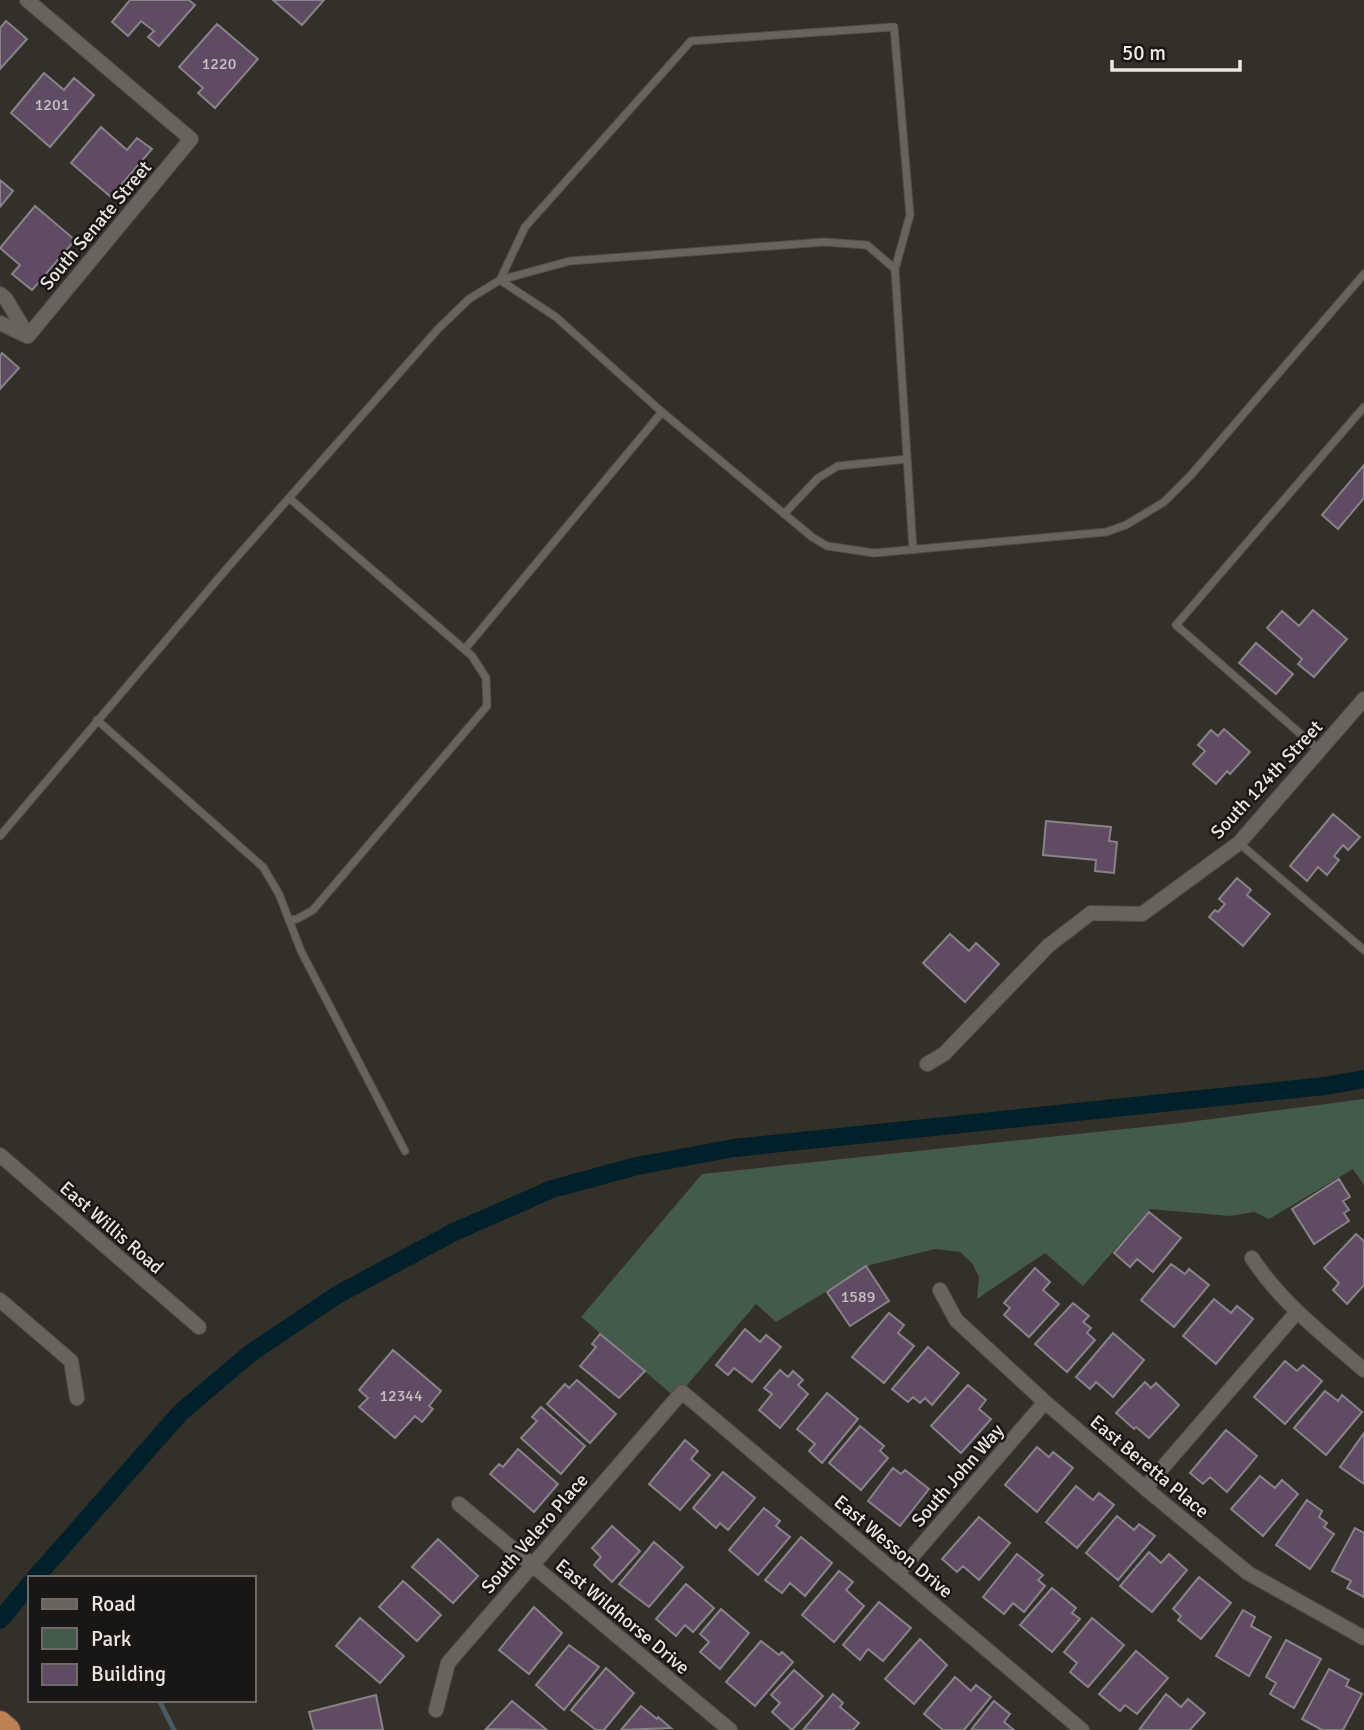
<svg xmlns="http://www.w3.org/2000/svg" width="1364" height="1730" viewBox="0 0 1364 1730" font-family="Signika,sans-serif">
<style>
.green{fill:#445b4b}
.lines{fill:none;stroke-linecap:round;stroke-linejoin:round}
.stream{stroke:#465c62;stroke-width:5}
.canal{stroke:#00202a;stroke-width:18}
.building{fill:#5f4c62;stroke:#888289;stroke-width:2}
.lane-casing{stroke:#514d48;stroke-width:9}
.street-casing{stroke:#514d48;stroke-width:16}
.highway-casing{stroke:#514d48;stroke-width:26}
.lane{stroke:#68635d;stroke-width:7}
.street{stroke:#68635d;stroke-width:14}
.highway{stroke:#be8052;stroke-width:24}
.labels{text-anchor:middle;stroke-width:5;stroke-linejoin:round;paint-order:stroke}
.number-label{font-size:16px;fill:#c7c0c3}
.street-label{font-size:19px;fill:#eae7e3;stroke:#191715}
</style>
<rect width="100%" height="100%" fill="#332f29"/>
<path class="green" d="M1364,1099V1185L1353,1169L1269,1219L1254,1212L1230,1216L1150,1209L1083,1286L1045,1253L977,1299L979,1277L972,1263L960,1252L935,1249L870,1265L776,1322L756,1304L676,1398L581,1317L702,1174L1181,1123Z"/>
<g class="lines">
<path class="stream" d="M159,1700L174,1730"/>
<path class="canal" d="M35,1578L181,1412L251,1353L337,1295L454,1232L552,1189L637,1166L734,1148L1325,1086L1364,1079
M0,1620L30,1584"/>
</g>
<path class="building" d="M130,0H189L195,5L159,46L148,37L154,31L141,21L128,36L112,22Z
M273,0H324L302,25Z
M6,21L27,39L0,69V28Z
M217,24L258,59L215,108L198,93L203,88L179,67Z
M44,73L64,90L74,78L94,95L50,147L11,113Z
M101,127L127,150L137,138L152,149L111,197L71,163Z
M0,180L13,191L0,207Z
M35,206L75,240L32,290L12,274L20,265L0,248Z
M2,353L19,368L0,389V356Z
M1364,465V498L1338,529L1322,515Z
M1313,610L1347,639L1314,677L1298,664L1302,659L1267,628L1282,611L1299,626Z
M1256,643L1293,674L1276,694L1239,663Z
M1224,729L1250,752L1230,774L1227,771L1216,784L1193,764L1205,751L1198,745L1211,730L1218,736Z
M1333,814L1360,837L1348,850L1343,845L1334,856L1339,860L1327,875L1318,867L1307,881L1290,866Z
M1046,821L1111,827L1109,841L1117,842L1114,873L1095,871L1096,860L1043,855Z
M1237,878L1251,890L1247,895L1270,914L1243,946L1209,917L1215,910L1218,912L1225,904L1219,899Z
M950,934L969,951L976,943L999,964L965,1002L923,963Z
M1339,1179L1350,1197L1343,1201L1349,1210L1344,1213L1349,1221L1314,1244L1292,1209Z
M1149,1212L1181,1238L1153,1272L1137,1259L1130,1267L1114,1253Z
M1356,1234L1364,1241V1285L1347,1304L1333,1290L1339,1283L1324,1268Z
M1171,1264L1185,1274L1189,1269L1209,1285L1174,1327L1141,1300Z
M866,1266L889,1301L850,1326L827,1292Z
M1035,1268L1050,1282L1043,1290L1059,1304L1029,1337L1004,1315L1010,1308L1004,1303Z
M1214,1299L1231,1313L1237,1306L1253,1319L1216,1364L1183,1336Z
M1073,1303L1089,1316L1083,1322L1091,1328L1087,1333L1095,1340L1067,1372L1035,1344Z
M889,1313L904,1325L898,1333L914,1346L884,1383L852,1357Z
M745,1329L760,1342L766,1335L781,1347L752,1382L734,1368L728,1375L716,1365Z
M1113,1333L1144,1360L1113,1397L1096,1382L1090,1389L1076,1377Z
M600,1334L645,1371L619,1398L580,1366L596,1347L592,1344Z
M928,1347L959,1373L932,1405L925,1398L920,1403L913,1397L908,1402L892,1389Z
M393,1350L441,1391L429,1406L433,1409L422,1422L415,1416L395,1438L359,1407L368,1398L359,1390Z
M1285,1361L1297,1371L1303,1365L1322,1381L1285,1424L1254,1397Z
M780,1370L788,1377L793,1371L803,1380L798,1385L808,1394L780,1428L759,1410L772,1394L764,1388Z
M577,1380L616,1414L590,1443L547,1404L565,1384L569,1388Z
M1145,1382L1151,1388L1156,1383L1179,1405L1149,1438L1136,1427L1134,1429L1116,1413Z
M968,1385L986,1400L979,1409L991,1419L961,1453L931,1426Z
M1325,1391L1338,1401L1342,1395L1362,1412L1326,1455L1294,1428Z
M827,1393L858,1419L822,1463L809,1451L815,1444L797,1429Z
M541,1407L585,1446L561,1474L521,1438L537,1421L532,1417Z
M860,1426L884,1446L880,1451L888,1458L861,1490L829,1463Z
M1226,1430L1257,1456L1227,1492L1210,1477L1203,1484L1190,1473Z
M1364,1433V1484L1340,1467Z
M685,1440L698,1451L691,1459L710,1475L680,1510L649,1484Z
M1037,1447L1049,1457L1053,1452L1073,1468L1037,1512L1005,1485Z
M518,1449L558,1484L534,1512L490,1474L499,1464L503,1467Z
M893,1468L901,1474L905,1470L929,1489L900,1526L868,1501Z
M723,1472L755,1498L728,1530L720,1523L716,1528L693,1508Z
M1260,1476L1275,1488L1282,1480L1298,1494L1263,1536L1231,1509Z
M1076,1486L1093,1500L1099,1493L1114,1505L1077,1548L1046,1522Z
M1307,1500L1322,1511L1319,1517L1327,1523L1324,1527L1334,1534L1310,1569L1276,1545Z
M764,1508L780,1521L776,1526L790,1537L758,1575L729,1550Z
M1117,1516L1134,1530L1139,1524L1155,1536L1118,1580L1086,1553Z
M979,1517L1010,1543L979,1580L963,1566L957,1572L942,1559Z
M612,1526L640,1551L612,1582L594,1565L601,1557L592,1548Z
M1355,1528L1364,1533V1597L1347,1588L1351,1581L1332,1571Z
M801,1537L832,1563L805,1596L790,1583L782,1593L765,1580Z
M438,1539L478,1576L453,1603L412,1567Z
M654,1542L683,1567L649,1607L619,1584Z
M1149,1552L1161,1563L1169,1554L1187,1570L1152,1612L1120,1586Z
M1017,1554L1043,1575L1038,1580L1045,1586L1024,1612L1013,1603L1004,1614L983,1597Z
M839,1571L853,1582L846,1590L864,1606L834,1642L802,1615Z
M1199,1577L1231,1603L1201,1639L1178,1620L1181,1616L1173,1609Z
M403,1581L441,1615L417,1641L379,1607Z
M686,1584L714,1608L693,1632L685,1625L676,1636L656,1619Z
M1052,1588L1076,1608L1072,1613L1080,1619L1052,1652L1020,1625Z
M879,1602L911,1628L883,1661L868,1649L860,1660L843,1645Z
M534,1607L562,1633L529,1674L499,1650Z
M721,1609L749,1633L720,1669L700,1652L709,1642L700,1634Z
M1243,1610L1255,1617L1251,1626L1271,1637L1249,1676L1216,1656Z
M360,1618L404,1656L380,1683L336,1646Z
M1092,1618L1124,1645L1088,1687L1070,1672L1077,1663L1064,1652Z
M920,1639L947,1665L914,1704L885,1679Z
M1286,1640L1321,1659L1294,1708L1270,1694L1276,1683L1266,1677Z
M761,1641L779,1655L782,1652L793,1662L755,1706L726,1682Z
M569,1645L599,1667L564,1710L536,1685Z
M1136,1651L1168,1678L1137,1714L1125,1705L1120,1711L1099,1694Z
M606,1668L634,1693L604,1730H596L571,1710Z
M1329,1669L1349,1680L1346,1686L1362,1694L1343,1730H1322L1302,1719Z
M794,1670L823,1696L792,1730L772,1712L780,1703L771,1695Z
M955,1677L971,1691L976,1685L991,1697L964,1730H943L924,1714Z
M833,1694L843,1703L840,1707L859,1723L853,1730H803Z
M1166,1694L1181,1707L1188,1699L1205,1713L1190,1730H1139Z
M376,1695L383,1730H314L309,1712Z
M512,1701L547,1730L486,1729Z
M994,1701L1010,1714L1004,1722L1014,1730H971Z
M641,1706L657,1719L658,1717L671,1728L621,1730Z"/>
<g class="lines">
<g class="lane-casing">
<path id="lane" d="M895,269L910,215L894,27L691,41L525,227L500,280L556,317L662,412L812,537L827,546L874,553L1106,532L1126,525L1164,502L1191,475L1364,274
M289,498L472,656L486,678L487,706L313,910L297,919L289,920
M784,514L818,478L838,466L907,459
M465,649L662,412
M97,720L263,867L279,894L301,951L405,1151
M1320,751L1176,625L1364,407
M0,836L229,566L438,329L469,299L500,280L570,261L824,242L867,245L895,269L913,550
M1239,843L1364,950"/>
</g>
<g class="street-casing">
<path id="street" d="M27,0L191,139L28,336
M0,294L6,299L28,336
M0,323L27,336
M927,1064L944,1054L1048,946L1091,913L1142,914L1239,843L1364,699
M0,1155L199,1327
M1252,1258C1281,1303 1324,1335 1364,1370
M940,1290L956,1320L1045,1402L1145,1488L1248,1573L1364,1638
M0,1300L71,1361L77,1398
M1145,1488L1297,1312
M459,1504L730,1730
M897,1574L1045,1402
M436,1710L448,1663L682,1392L1082,1730"/>
</g>
<g class="highway-casing">
<path id="highway" d="M0,1723L8,1730"/>
</g>
<use href="#lane" class="lane"/>
<use href="#street" class="street"/>
<use href="#highway" class="highway"/>
</g>
<g class="labels">
<g class="number-label">
<text x="219" y="69">1220</text>
<text x="52" y="110">1201</text>
<text x="858" y="1302">1589</text>
<text x="401" y="1401">12344</text>
</g>
<g class="street-label">
<text transform="translate(95 225) rotate(-50)" y="7">South Senate Street</text>
<text transform="translate(1266 779) rotate(-47)" y="7">South 124th Street</text>
<text transform="translate(112 1227) rotate(41)" y="7">East Willis Road</text>
<text transform="translate(1150 1466) rotate(40)" y="7">East Beretta Place</text>
<text transform="translate(957 1475) rotate(-49)" y="7">South John Way</text>
<text transform="translate(534 1533) rotate(-49)" y="7">South Velero Place</text>
<text transform="translate(894 1546) rotate(40)" y="7">East Wesson Drive</text>
<text transform="translate(623 1616) rotate(40)" y="7">East Wildhorse Drive</text>
</g>
</g>
<rect x="28" y="1576" width="228" height="126" fill="#191715" stroke="#6d6a67" stroke-width="2"/>
<rect x="42" y="1599" width="35" height="10" fill="#68635d" stroke="#6d6a67" stroke-width="2"/>
<text x="91" y="1611" font-size="21" fill="#eae7e3">Road</text>
<rect x="42" y="1628" width="35" height="21" fill="#445b4b" stroke="#6d6a67" stroke-width="2"/>
<text x="91" y="1646" font-size="21" fill="#eae7e3">Park</text>
<rect x="42" y="1664" width="35" height="21" fill="#5f4c62" stroke="#6d6a67" stroke-width="2"/>
<text x="91" y="1681" font-size="21" fill="#eae7e3">Building</text>
<path d="M1112 60v10h128v-10" fill="none" stroke="#eae7e3" stroke-width="3.5"/>
<text x="1122" y="60" font-size="21" fill="#eae7e3" stroke="#191715" stroke-width="5" paint-order="stroke">50 m</text>
</svg>
